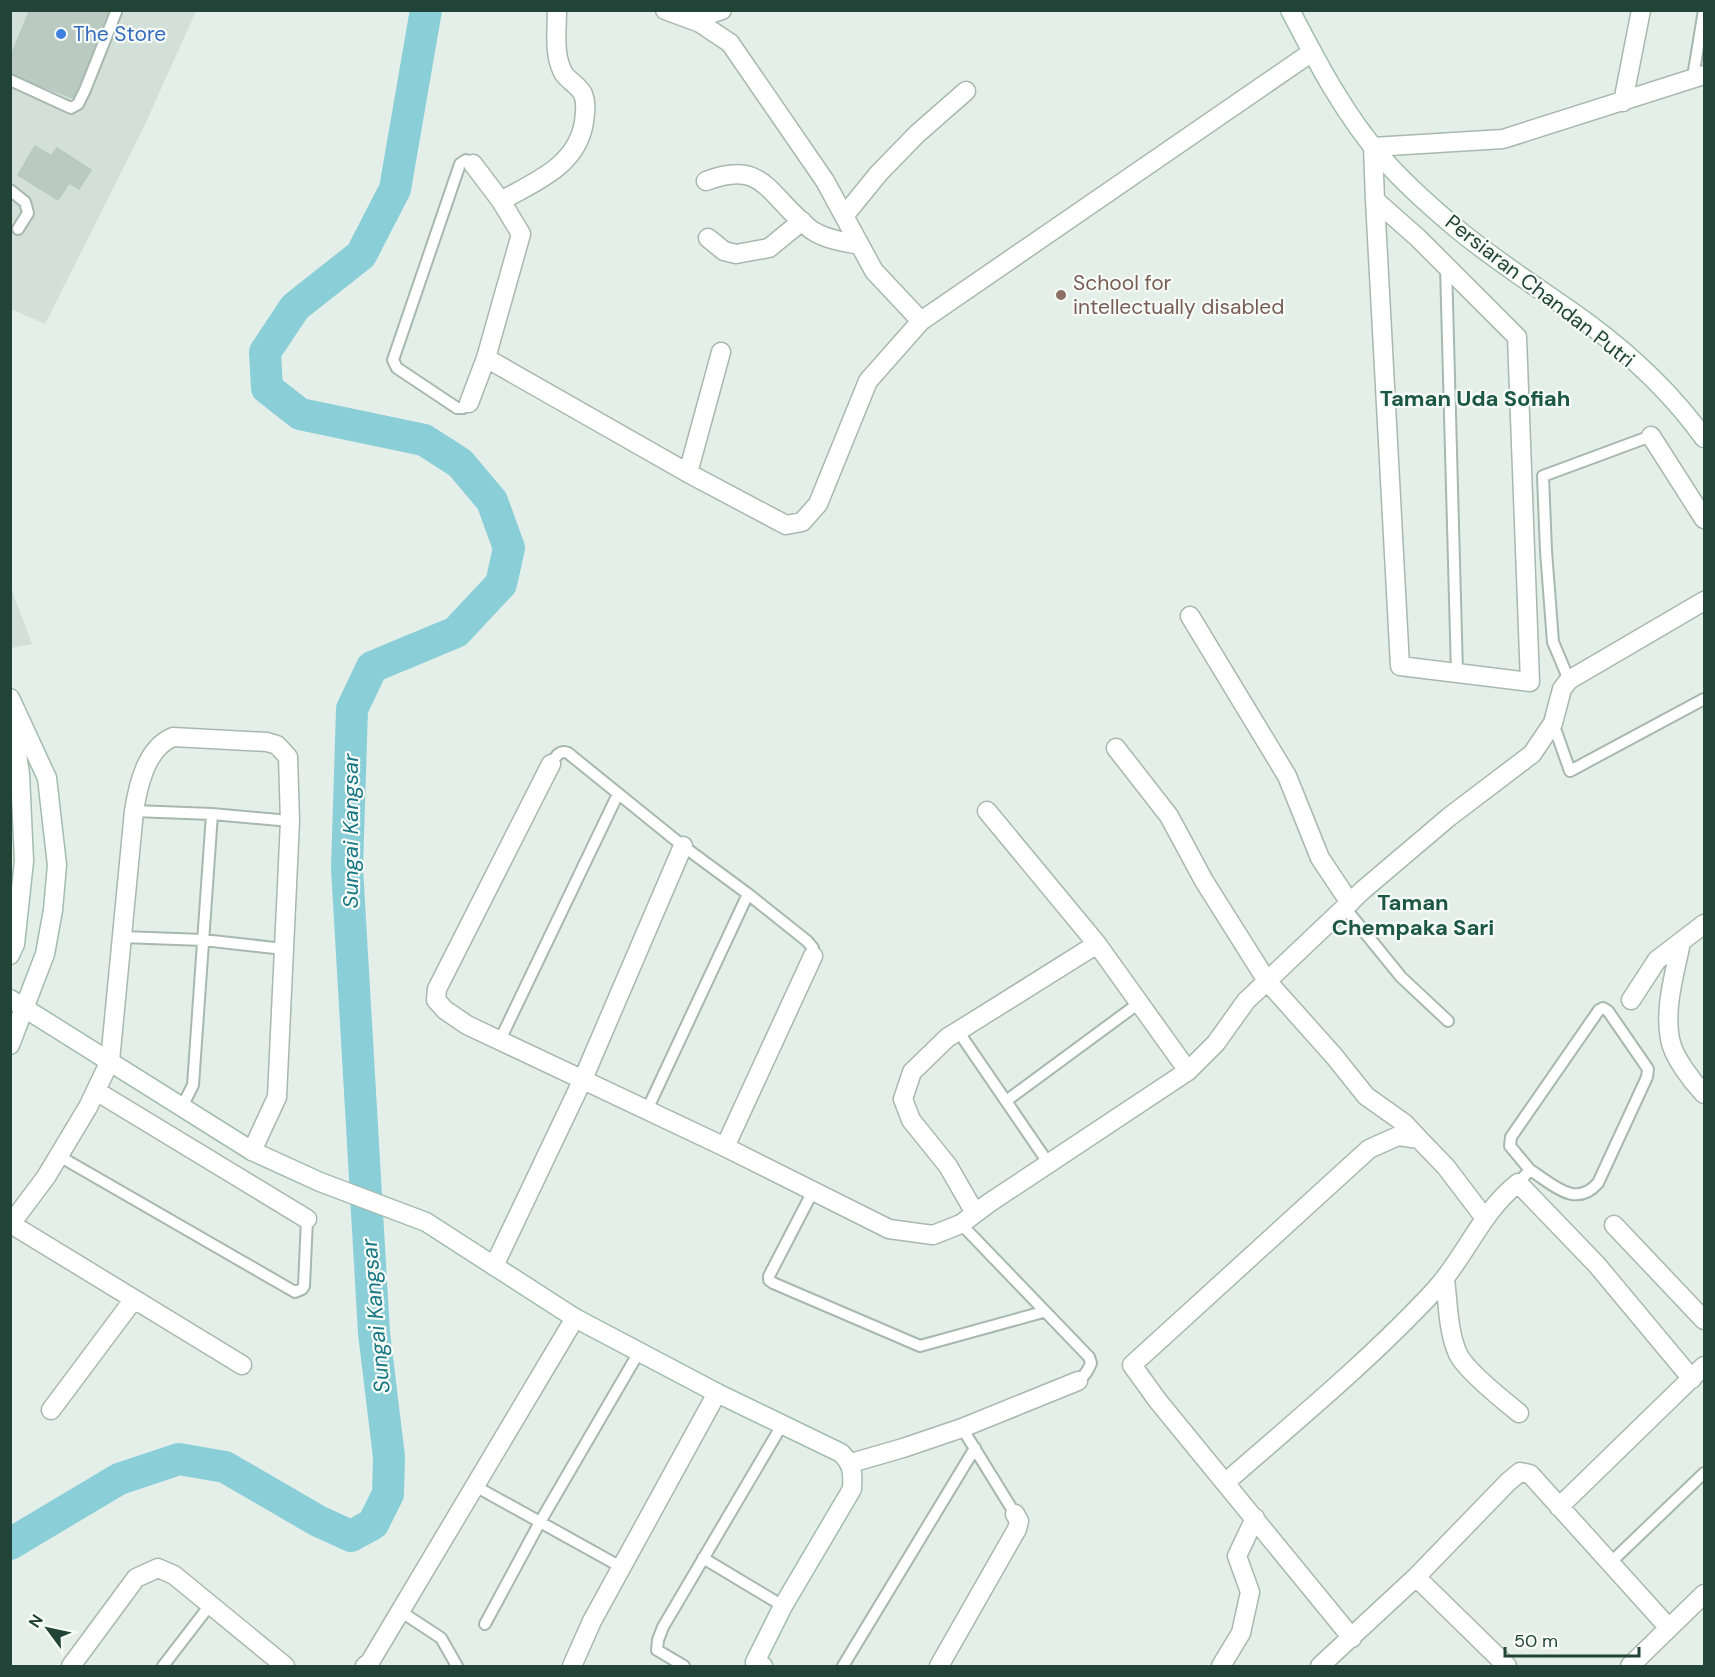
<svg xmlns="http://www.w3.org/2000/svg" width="1715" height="1677" viewBox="0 0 1715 1677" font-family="'DM Sans',sans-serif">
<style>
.built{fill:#d3dfd9}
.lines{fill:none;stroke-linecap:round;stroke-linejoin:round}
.river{stroke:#8acfd7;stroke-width:32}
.building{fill:#bacac3;stroke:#b7c9c1;stroke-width:1.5}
.lane-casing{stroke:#a7b8b1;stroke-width:14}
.street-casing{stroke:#a7b8b1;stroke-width:21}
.secondary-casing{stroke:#a2bcb1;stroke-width:21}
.lane{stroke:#fff;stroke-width:10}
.street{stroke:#fff;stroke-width:18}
.secondary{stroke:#fff;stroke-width:18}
.shop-dot{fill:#3f7fe0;stroke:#f6fbf8;stroke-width:2}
.education-dot{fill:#8d6e63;stroke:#f6fbf8;stroke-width:2}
.labels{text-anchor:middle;stroke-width:4.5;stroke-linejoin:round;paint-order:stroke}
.shop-label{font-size:21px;fill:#366cbe;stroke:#f6fbf8;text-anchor:start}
.education-label{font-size:21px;fill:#785e54;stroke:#f6fbf8;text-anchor:start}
.street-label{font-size:21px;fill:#224338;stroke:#f6fbf8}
.neighbourhood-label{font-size:22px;font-weight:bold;fill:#1c5745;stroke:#f6fbf8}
.water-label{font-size:22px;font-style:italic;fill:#177783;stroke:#f6fbf8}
</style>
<rect width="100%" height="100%" fill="#e5efea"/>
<path class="built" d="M11,11H196L142,131L45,324L11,309Z
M10,588H11L32,644L11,648Z"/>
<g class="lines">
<path class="river" d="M10,1544L119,1479L179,1459L225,1467L318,1521L351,1536L373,1524L388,1494L389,1457L374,1333L347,868L352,709L372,667L456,632L501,584L509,548L492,501L460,463L424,440L300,414L267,388L265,352L295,307L361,255L395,189L426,10"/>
</g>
<path class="building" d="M30,10H111L73,98L10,74V58Z
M35,146L51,156L57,148L91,170L79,189L69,183L58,200L18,175Z"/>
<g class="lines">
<g class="lane-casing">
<path id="lane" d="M1693,77L1704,10
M10,80L71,108L78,104L85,90L116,12
M10,190L25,202L28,213L18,229
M1446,266L1457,673
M469,403L463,408H457L397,368L393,360L460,164L466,160L473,164
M1569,680L1553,642L1546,551L1543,476L1651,436
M1553,723L1570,771L1704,699
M551,764C555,758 559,749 568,753L683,846L748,894L807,941L813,948V956
M134,811L212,814L290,821
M1345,908L1401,977L1448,1021
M123,937L203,940L284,949
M958,1031L1049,1164
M500,1040L618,794
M1006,1101L1139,1003
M182,1107L193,1085L212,814
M647,1110L748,894
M59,1156L295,1292L302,1289L304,1286L307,1219
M1518,1183L1530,1170C1553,1184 1575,1209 1598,1183L1647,1077L1648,1069L1608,1011L1603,1008L1599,1010L1511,1137L1510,1146L1530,1170
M813,1191L769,1276V1280L773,1283L920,1346L1043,1312
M961,1224L1089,1357L1091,1363C1088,1371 1085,1376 1078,1381
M962,1428L1015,1514
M475,1486L621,1567
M703,1558L783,1606
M1609,1564L1704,1473
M400,1611L441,1638L457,1666
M485,1624L540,1522L639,1352
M163,1666L210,1605
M684,1666L657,1650L658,1640L663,1627L782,1425
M843,1666L975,1448"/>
</g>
<g class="street-casing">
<path id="street" d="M665,10L700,23L730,43L825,181L874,271L921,321
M692,20L722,10
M1623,102L1641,10
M706,181C759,161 765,188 800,220C805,224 809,229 815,232C828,240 845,242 860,245
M1375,200L1418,238L1517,337L1530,682L1400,666L1375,200L1373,147L1503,139L1704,75
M501,201C536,181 577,166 584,122C585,112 587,104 583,94C579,86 569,81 564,74C553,56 557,30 557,10
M844,216L879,173L917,134L966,91
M708,238L724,251L736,254L769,248L802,221
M486,358L688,473L786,525L802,522L818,504L868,381L921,321L1312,52
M469,403L486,358L521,234L501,201L473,164
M1651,436L1704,519
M688,473L721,352
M1190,616L1287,776L1320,858L1350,903
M1116,748L1169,816L1204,881L1267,981L1334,1056L1366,1096L1404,1123L1419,1139
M551,764L437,989L436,1000L445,1010L467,1025L725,1147L889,1229L933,1235L961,1224L989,1203L1188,1071L1216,1043L1246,1001L1363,890L1449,817L1532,754L1553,723L1562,689L1569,680L1704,601
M987,811L1097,944L1188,1071
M1681,942C1675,973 1664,1007 1670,1039C1673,1057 1692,1081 1704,1094
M1631,1000L1657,960L1704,924
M96,1091L307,1219
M725,1147L813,956
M975,1213L948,1166L911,1120L903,1099L912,1072L947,1038L1097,944
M11,1224L242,1365
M10,1225L46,1177L88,1107L110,1061L134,811C138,786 146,748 173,737L267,742L277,745L288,757L290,821L277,1097L252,1151
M1614,1225L1704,1320
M494,1266L583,1079L683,846
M1445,1279C1448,1303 1448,1332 1458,1354C1465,1369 1504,1401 1519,1413
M51,1410L134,1299
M851,1463L903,1448L962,1428L1078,1381
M1226,1482C1297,1420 1371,1359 1435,1290C1466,1256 1481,1212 1518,1183L1597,1265L1692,1379
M1559,1507L1704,1366
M1416,1577L1507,1666
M1352,1638L1158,1401L1132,1365L1369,1149L1398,1136L1419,1139L1446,1167L1484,1217
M71,1666L136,1578L158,1568L174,1575L285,1666
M365,1666L370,1662L575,1318
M572,1666L592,1621L717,1393
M939,1666L1017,1529L1019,1521L1015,1514
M1221,1666L1241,1633L1250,1592L1237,1556L1255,1518
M1320,1666L1416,1577L1508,1482L1520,1472L1530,1474L1669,1628
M1630,1666L1704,1594"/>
</g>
<g class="secondary-casing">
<path id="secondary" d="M1290,10C1317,62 1345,116 1384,160C1406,185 1431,207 1456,228C1498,263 1545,292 1589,324C1632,356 1673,395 1704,438
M10,698L47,778L57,865L53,910L45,954L10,1045
M10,955L15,944L24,861L20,774L11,713
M10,999L252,1151L320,1182L426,1222L575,1318L717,1393L841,1453C853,1465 853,1473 852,1489L783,1606L755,1662L763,1666"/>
</g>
<use href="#lane" class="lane"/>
<use href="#street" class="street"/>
<use href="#secondary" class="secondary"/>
</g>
<circle class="shop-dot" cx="61" cy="34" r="6"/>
<circle class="education-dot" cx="1061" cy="295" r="6"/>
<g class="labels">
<g class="shop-label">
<text x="73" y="41">The Store</text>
</g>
<g class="education-label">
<text x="1073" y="290">School for<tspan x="1073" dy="24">intellectually disabled</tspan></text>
</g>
<g class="street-label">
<text transform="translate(1540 291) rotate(38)" y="7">Persiaran Chandan Putri</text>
</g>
<g class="neighbourhood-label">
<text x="1475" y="406">Taman Uda Sofiah</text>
<text x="1413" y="910">Taman<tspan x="1413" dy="25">Chempaka Sari</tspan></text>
</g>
<g class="water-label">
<text transform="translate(350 831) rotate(-90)" y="8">Sungai Kangsar</text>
<text transform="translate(375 1316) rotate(-95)" y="8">Sungai Kangsar</text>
</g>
</g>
<rect width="1715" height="1677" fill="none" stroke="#224338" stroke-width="24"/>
<g transform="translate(48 1629) rotate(303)" stroke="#f6fbf8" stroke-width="4.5" paint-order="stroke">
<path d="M0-4.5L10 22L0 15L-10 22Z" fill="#224338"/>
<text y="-9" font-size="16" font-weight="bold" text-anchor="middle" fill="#224338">N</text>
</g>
<path d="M1505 1647v9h134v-9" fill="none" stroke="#224338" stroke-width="3"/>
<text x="1514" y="1647" font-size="18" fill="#224338" stroke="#f6fbf8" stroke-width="4.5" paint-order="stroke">50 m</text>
</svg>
